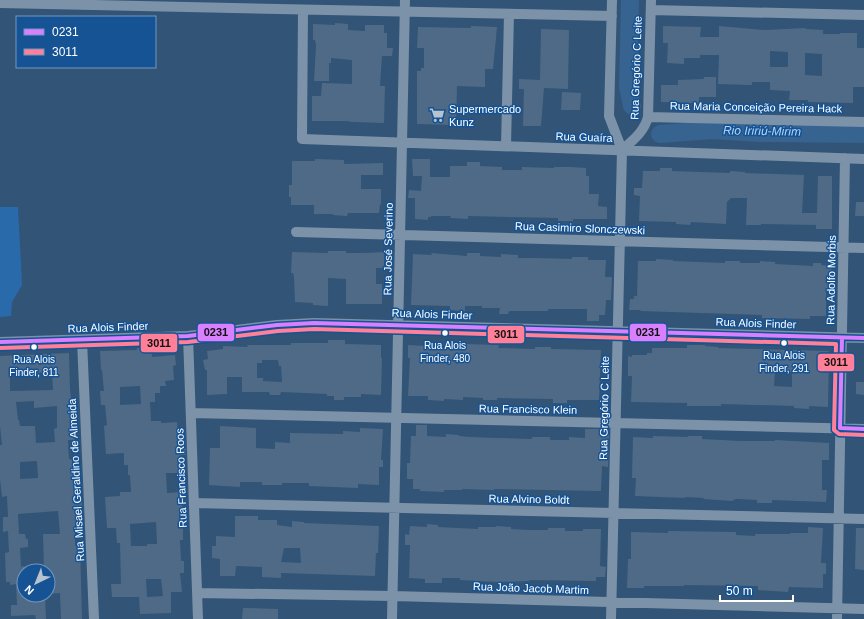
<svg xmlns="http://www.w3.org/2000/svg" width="864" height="619" viewBox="0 0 864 619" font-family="Arial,sans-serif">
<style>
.green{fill:#296aaa}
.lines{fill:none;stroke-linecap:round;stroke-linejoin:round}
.river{stroke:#376390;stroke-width:18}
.building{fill:#4f6a86;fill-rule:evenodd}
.minor{stroke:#7b92a9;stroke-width:10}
.bus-1-casing{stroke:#155394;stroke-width:7}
.bus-2-casing{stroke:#155394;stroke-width:7}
.bus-1{stroke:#d880ff;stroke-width:4}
.bus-2{stroke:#ff8098;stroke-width:4}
.bus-dot{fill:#fff;stroke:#155394;stroke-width:1.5}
.labels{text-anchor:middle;stroke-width:3;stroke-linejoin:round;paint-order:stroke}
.bus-label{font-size:10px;fill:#fff;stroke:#155394}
.street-label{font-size:11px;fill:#fff;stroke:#155394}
.poi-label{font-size:11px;fill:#fff;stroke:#155394;text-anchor:start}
.water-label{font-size:12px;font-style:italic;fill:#b1d5f8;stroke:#155394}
.line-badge{stroke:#155394;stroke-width:1.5}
.pale-badge-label{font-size:11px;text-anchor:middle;font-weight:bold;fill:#111}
</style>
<rect width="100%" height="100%" fill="#325477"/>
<path class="green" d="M0,207H18L22,285L12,302L11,316L0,317Z"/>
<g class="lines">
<path class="river" d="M630,0L628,87L632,106
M660,134L712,130L759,133L864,134"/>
</g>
<path class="building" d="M335,23L348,24V30L365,31V25H384V33H387V48H393L392,56H382L380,86H385L384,123L353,122L347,121H312V96H321L322,83L352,84V60L331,58V63H329V81H314L316,45L315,40H313V24L335,25Z
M471,26L497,27L493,69H485V87L457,86L456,125L417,124V71H421V68H424V48H417L418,27L471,28Z
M663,26L701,27L700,37H719V26L765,30L806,28L805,29L823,30V34H840V33H857V48H864V87H853V103L808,102V100H789L790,91L770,90V82H752V85L718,84L719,55H700V58H684V64L667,63L668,43H663ZM770,51L788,52V67H770ZM805,53L822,54V76L805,75Z
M541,29L569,30L568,89L544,88L541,126H523L524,89H519V79L540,80Z
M704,77H716V97H699V103L661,102V85H678V80L704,79Z
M562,92L581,93L580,110H561Z
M315,159L344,160V164L383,163V175H361V189H381V205L380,204L379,213H348L347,216L333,215V214H314V205H291V197H289V185H292V161H315Z
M412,159H430V177H450V166H467V162H480V166L502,167V170H522V167L554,168V167H570L586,168V176H589V194H599L598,206L607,207V219H573V221H558V218L468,216V219L450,218L451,216H431V217H428V220L415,219V198H408L409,190L421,191L422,176H413Z
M660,168H672V171L730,173V171L745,172V173L804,175L802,213H817L818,176H832V229H816V225L761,224V225H746L747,198H731L727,202L726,224L691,222L690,225L676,224V222L639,221L640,196L634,195V188H642L643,171H660Z
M856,202H864V216H855Z
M328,251H346V253H364L384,252V268H376V284H382V304H346V279L328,278V306L313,305V303L295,302L294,277L293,273H291L292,252L328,253Z
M431,253L467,256V253H480V256L501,257V254L518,255V258H536L572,259V257H588V260H606L605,277H612L611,300H606L605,315H599V321H587V309H548V311H509L508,314H499L500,308H482V306H465V311L450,310V306L411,305L413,254L432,255Z
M656,259L673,260V261L725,263V261H740V263H760V261L775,262V264L813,266V263H821V265L832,266L831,276H833V281L836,282V292L826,291V316H810V319L762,318V315L640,311L641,310H629L630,299H634V296H637L638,261H656Z
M328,340H345V344L381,345V358H382L381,395L361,394V397H344V400H334V396H327V394L281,392L280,395H270L269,392H242V377H227V394L207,395V370H205L203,360L208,359L207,351L223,349V346L248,347L247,345H291V343H328ZM262,360H278L279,366H281L282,382L263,381V378H257V363H262Z
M466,344L499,345L498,348L535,349V347H551V349L601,350L599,400H567V403H553V399L497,398V400H483V398L463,397V400L444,399V401L428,400V396H408L410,358H408V345L426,346V348L449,349V346L466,347Z
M687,345H705V346L718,347V348L829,351L828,407L809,406V409L794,408V406L721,404V406H687V403L631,402L632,376H628V356L632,357V355H647V353H652V348H687ZM775,372H792V387L774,386Z
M151,347L152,357L175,355L176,365L173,366L174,380L165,381L166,386H160V393H155V402H150L151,421H161V423L177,422L178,436H180V440H185L186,455H180L181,473H166L167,493L182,492V508H179V527L183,526V540H180L181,561H184V573H180L182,592H171V613L140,614L139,597H112L111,584H121L120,543H117L116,528H107L105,497L120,496V492H131L130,475H128V465H124V453L106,454L104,426L107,425L105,405H101L100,391H104L102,370H101L100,351L137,350V348ZM140,386L141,404L120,405V387ZM156,522L157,544H147V546H131L130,524ZM146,579H161L163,596L147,597Z
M69,353L70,389L75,440H68L69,459H72L75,497H82V509H76L77,524L75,523V546H80L82,619H61L60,593L48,594V571H44L43,534H60L58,511L18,514L19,534H25L26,539H28V547L20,548L21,567L24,566V595H45L46,619H36L35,615L11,616V605H17L16,584L10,585V582H6L5,553L9,552L8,531L3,532V517H8L7,496L2,497L0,479V445H2L0,426V356ZM52,372L53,390L10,391V374ZM34,401V408L57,406V428L54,429L55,442L36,443L35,426H20L19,420H18L16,402ZM37,461L38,478L20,479V462Z
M856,382H864V395L856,394Z
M416,425H427V436L446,437V434L459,435V436L470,437L497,438L532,439V437H550V440H569V437L585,438V429H604L609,433L608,467L602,466L601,491L494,489V490L462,489V490H444V492L420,491V489H413V479H407V463H410L411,436H416Z
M220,426L256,428V448L275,449V442L290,443V433L343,434V431L360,432V428L383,429L381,460H383V467H379V485L358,484V488L309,486V483H282V485H262V482H240V487L209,485L210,448H220Z
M653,436L688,437V436H702V439L740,441H775V440L829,443V460H822V490H827L826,502L772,500V503H757V500L737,499L733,500V501L703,499L704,498L685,497V498L635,496L636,478H632L633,437L653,438Z
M235,516H258V520H277V525L292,527V521L304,522V523L379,526L378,553H376L375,576L281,573V578L262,577V567L236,566L235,576H220V559L212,558V546H216V536L235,537ZM284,548H300L301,563L281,562Z
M427,524L438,525V527L478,529V527H496V526L511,527V529L530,530H548V528H565V531H583V529H601L600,566L606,567L605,577H596V581L529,580V581L498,582L460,580V578H442V583H425V579L409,578L410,545H405V534L409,535L410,526L427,527Z
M808,527L823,528L821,563H826V574H823V588L789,587L788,592L758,590V586L684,585V586H644V588H627L628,559H631V532L668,533V531L736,532V535L755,536V534H790V533H808Z
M856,528H864V570L855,569Z
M243,608L278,609V619H242Z"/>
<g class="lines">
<path class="minor" d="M0,3L612,16
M303,10L302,139L864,159
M651,10L864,15
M648,117L864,122
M506,146L509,14
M622,150C633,140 644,132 648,117L651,0
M296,232L864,248
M188,336L198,619
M82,340L94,619
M0,342L188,336L277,325L314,323L864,338
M191,413L864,429
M194,503L864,519
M197,593L393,596L864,609
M392,619L405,0
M611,619L622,150L609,116L612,0
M837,619L845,158"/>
<g class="bus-1-casing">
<path id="bus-1" d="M842,338L840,428L864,429
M0,342L188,336L277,325L314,323L864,338"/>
</g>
<g class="bus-2-casing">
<path id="bus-2" d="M0,348L188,342L278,331L314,329L836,344L834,430L839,434L864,435"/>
</g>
<use href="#bus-1" class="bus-1"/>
<use href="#bus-2" class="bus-2"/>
</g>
<defs>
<g id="supermarket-bare" transform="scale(1.2)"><path d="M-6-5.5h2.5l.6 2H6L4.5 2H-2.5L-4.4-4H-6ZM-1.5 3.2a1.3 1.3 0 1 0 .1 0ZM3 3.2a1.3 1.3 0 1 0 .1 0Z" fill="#b7c3cf" stroke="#155394" stroke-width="2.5" paint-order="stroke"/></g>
</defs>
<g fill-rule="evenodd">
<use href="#supermarket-bare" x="437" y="115"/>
</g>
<g class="bus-dot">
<circle cx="445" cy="333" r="3.5"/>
<circle cx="784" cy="343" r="3.5"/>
<circle cx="34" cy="347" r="3.5"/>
</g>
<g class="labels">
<g class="bus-label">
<text x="445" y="349">Rua Alois<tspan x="445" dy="13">Finder, 480</tspan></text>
<text x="784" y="359">Rua Alois<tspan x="784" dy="13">Finder, 291</tspan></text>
<text x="34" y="363">Rua Alois<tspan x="34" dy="13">Finder, 811</tspan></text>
</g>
<g class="street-label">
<text transform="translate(636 68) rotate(-88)" y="4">Rua Gregório C Leite</text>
<text transform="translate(756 107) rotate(1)" y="4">Rua Maria Conceição Pereira Hack</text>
<text transform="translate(584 137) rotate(2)" y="4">Rua Guaíra</text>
<text transform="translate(580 228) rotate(2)" y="4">Rua Casimiro Slonczewski</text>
<text transform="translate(388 249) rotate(-89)" y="4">Rua José Severino</text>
<text transform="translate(831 280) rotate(-89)" y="4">Rua Adolfo Morbis</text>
<text transform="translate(432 314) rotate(2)" y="4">Rua Alois Finder</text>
<text transform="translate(756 323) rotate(2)" y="4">Rua Alois Finder</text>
<text transform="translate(108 327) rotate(-2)" y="4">Rua Alois Finder</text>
<text transform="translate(604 408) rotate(-89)" y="4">Rua Gregório C Leite</text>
<text transform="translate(528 409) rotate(1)" y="4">Rua Francisco Klein</text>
<text transform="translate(181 478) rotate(-92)" y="4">Rua Francisco Roos</text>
<text transform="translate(76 480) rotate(-93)" y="4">Rua Misael Geraldino de Almeida</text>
<text transform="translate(529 499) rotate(1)" y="4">Rua Alvino Boldt</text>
<text transform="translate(531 588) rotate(2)" y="4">Rua João Jacob Martim</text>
</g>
<g class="poi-label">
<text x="449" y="113">Supermercado<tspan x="449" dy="13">Kunz</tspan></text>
</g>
<g class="water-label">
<text transform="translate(762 131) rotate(1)" y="4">Rio Iririú-Mirim</text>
</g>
</g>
<g class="line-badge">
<rect x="629" y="323" width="38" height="19" rx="4" fill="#d880ff"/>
<rect x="197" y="323" width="38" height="19" rx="4" fill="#d880ff"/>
<rect x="487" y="325" width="38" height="19" rx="4" fill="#ff8098"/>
<rect x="140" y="333" width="38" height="20" rx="4" fill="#ff8098"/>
<rect x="817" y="353" width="38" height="19" rx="4" fill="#ff8098"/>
</g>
<g class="pale-badge-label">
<text x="648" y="336">0231</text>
<text x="216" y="336">0231</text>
<text x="506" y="338">3011</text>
<text x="159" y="347">3011</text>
<text x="836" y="366">3011</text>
</g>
<rect x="16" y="16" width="140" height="52" fill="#155394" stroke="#7398bf"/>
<rect x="24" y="29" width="20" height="6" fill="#d880ff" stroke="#7398bf"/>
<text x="52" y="36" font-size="12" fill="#ffffff">0231</text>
<rect x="24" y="49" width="20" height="6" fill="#ff8098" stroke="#7398bf"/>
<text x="52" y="56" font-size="12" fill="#ffffff">3011</text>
<g transform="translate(36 583) rotate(223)"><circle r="19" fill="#155394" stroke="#7398bf"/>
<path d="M0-3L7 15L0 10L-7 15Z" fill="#b7c3cf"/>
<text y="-6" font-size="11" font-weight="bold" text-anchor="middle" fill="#ffffff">N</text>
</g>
<path d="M720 595v6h73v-6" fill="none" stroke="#ffffff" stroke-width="2"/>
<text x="726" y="595" font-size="12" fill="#ffffff" stroke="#155394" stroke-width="3" paint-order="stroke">50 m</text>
</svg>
